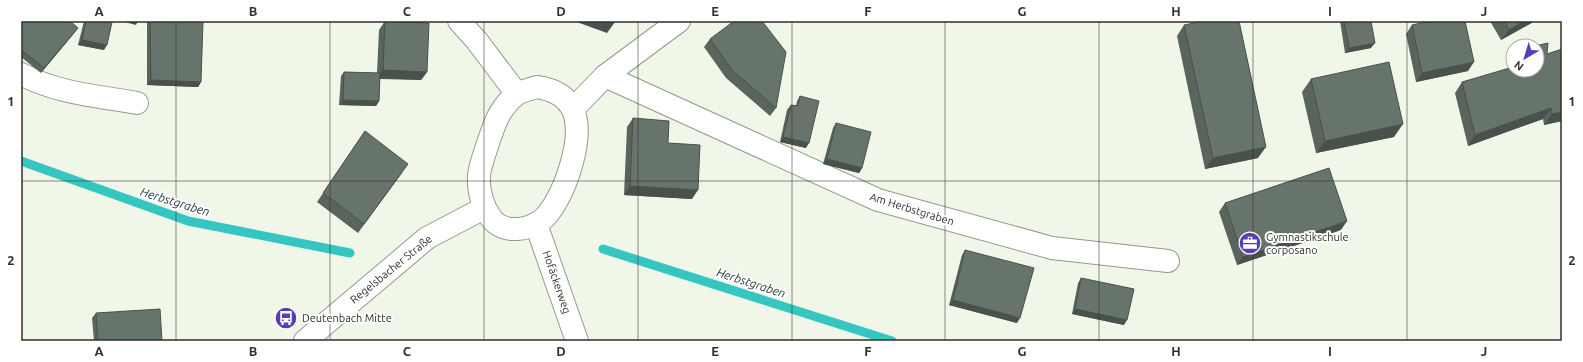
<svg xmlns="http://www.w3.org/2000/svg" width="1583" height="362" viewBox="0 0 1583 362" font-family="Ubuntu,sans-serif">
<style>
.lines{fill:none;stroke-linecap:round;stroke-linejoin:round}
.stream{stroke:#36c6c1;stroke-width:9}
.minor-casing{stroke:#949a8d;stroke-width:24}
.tertiary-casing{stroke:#949a8d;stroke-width:24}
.minor{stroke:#fff;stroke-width:22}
.tertiary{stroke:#fff;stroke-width:22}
.wall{fill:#59645d}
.shaded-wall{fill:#48514c}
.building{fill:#67746c;stroke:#48514c}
.grid{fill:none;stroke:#2f312c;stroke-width:1;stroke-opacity:0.55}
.labels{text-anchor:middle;stroke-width:4;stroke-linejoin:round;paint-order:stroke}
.street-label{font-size:11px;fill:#2f312c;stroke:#fff}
.poi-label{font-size:11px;fill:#2f312c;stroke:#fff;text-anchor:start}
.water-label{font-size:12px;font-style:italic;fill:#1d3433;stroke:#fff}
.neatline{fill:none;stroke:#2f312c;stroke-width:1.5}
.grid-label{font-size:13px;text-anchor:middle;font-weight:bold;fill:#2f312c}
</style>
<rect width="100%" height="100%" fill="#f0f7e9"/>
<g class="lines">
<path class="stream" d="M21,161L188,221L350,253
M603,249L892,341"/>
<g class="minor-casing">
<path id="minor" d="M459,21L477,41L517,94
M21,74C56,93 98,96 137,103
M605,76L878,200L1052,248L1168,261
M536,224L577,341"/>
</g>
<g class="tertiary-casing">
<path id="tertiary" d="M537,87C551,89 566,95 573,110C585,138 565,193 547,215C534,230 504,236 491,218C482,205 478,191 479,175C480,165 494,124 499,115C503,108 510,99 517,94C522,91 530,89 537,87Z
M573,109L605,76L679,21
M305,341L427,238L484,208"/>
</g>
<use href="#minor" class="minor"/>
<use href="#tertiary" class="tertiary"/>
</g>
<path class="wall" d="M21,21L75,32L41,73L21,57Z
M84,21H108L104,50L78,45Z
M148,21H198L201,82L198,87L147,85V22Z
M385,21L427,72L421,80L380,79L379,101L376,106L339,105L341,76L344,72L377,73L379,30Z
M1340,21H1371V48L1345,53Z
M1490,21H1535L1501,40Z
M1184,25L1258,158L1205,169L1177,36Z
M1412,25L1468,71L1416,82L1406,34Z
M710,39L776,108L770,116L726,78L704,47Z
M1562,49V121L1544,125L1543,119L1468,146L1455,93L1462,82L1513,70L1547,54Z
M1311,79L1394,137L1316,153L1302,92Z
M800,96L806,148L780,142L787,110L791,105L796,106L797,101Z
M633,118L668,143L692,199L624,195L627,127Z
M836,123L862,168L859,173L823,164L833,128Z
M365,131L402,173L358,233L317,202Z
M1225,203L1341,230L1237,265L1219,212Z
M965,250L1017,323L949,305L962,255Z
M1081,278L1124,325L1072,314L1078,283Z
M96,313L162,341H94L92,318Z"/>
<path class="shaded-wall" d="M121,21H138L136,25Z
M574,21H612L615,22L607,33Z
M1524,21H1535L1501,40L1509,30Z
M78,28L75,32L41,73L44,68Z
M82,40L107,45L104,50L78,45Z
M1375,43L1371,48L1345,53L1349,48Z
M1474,62L1468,71L1416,82L1422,73Z
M383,70L427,72L421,80L377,78Z
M151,80L201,82L198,87L147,85Z
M343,100L379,101L376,106L339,105Z
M1551,108L1543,119L1468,146L1475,135Z
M1562,112V121L1544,125L1552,114Z
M1403,124L1394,137L1316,153L1325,141Z
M783,137L809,143L806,148L780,142Z
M1266,147L1258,158L1205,169L1213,158Z
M827,159L862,168L859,173L823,164Z
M630,186L698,190L692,199L624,195Z
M1347,221L1341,230L1237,265L1243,257Z
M953,300L1020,318L1017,323L949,305Z
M1075,309L1127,320L1124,325L1072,314Z"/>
<path class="building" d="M21,21H70L78,28L44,68L21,50Z
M86,21H108L112,22L107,45L82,40Z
M150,21H203L201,82L151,80Z
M385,21L429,23L427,72L383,70Z
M734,21H762L786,52L776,108L732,70L710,39Z
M1204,21H1239L1266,147L1213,158L1184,25Z
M1344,21H1371L1375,43L1349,48Z
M1430,21H1465L1474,62L1422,73L1412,25Z
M1504,21H1524L1509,30Z
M1548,43L1547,54L1562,49V112L1552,114L1551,108L1475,135L1462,82L1513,67V70H1537V46H1535Z
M1389,62L1403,124L1325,141L1311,79Z
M344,72L380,73L379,101L343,100Z
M800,96L819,101L809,143L783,137L791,105L798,106Z
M633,118L669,121L668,143L700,145L698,190L630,186Z
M836,123L871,132L862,168L827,159Z
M365,131L408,164L364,224L323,193Z
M1329,168L1347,221L1243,257L1225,203Z
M965,250L1034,268L1020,318L953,300Z
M1081,278L1134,289L1127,320L1075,309Z
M160,309L162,341H98L96,313Z"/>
<path class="grid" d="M176,21V341M330,21V341M484,21V341M638,21V341M792,21V341M945,21V341M1099,21V341M1253,21V341M1407,21V341M21,181H1562"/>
<defs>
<g id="office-disc" transform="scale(1.15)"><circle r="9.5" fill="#583eb6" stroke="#fff"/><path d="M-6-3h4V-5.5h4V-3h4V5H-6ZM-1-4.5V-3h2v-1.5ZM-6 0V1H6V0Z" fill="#fff"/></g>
<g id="bus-disc" transform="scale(1.15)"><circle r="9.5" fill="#583eb6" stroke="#fff"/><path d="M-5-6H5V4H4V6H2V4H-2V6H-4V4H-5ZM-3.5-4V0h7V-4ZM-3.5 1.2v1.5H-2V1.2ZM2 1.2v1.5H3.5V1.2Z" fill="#fff"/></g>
</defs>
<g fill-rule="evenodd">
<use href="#office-disc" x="1250" y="243"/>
<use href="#bus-disc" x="286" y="318"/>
</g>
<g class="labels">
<g class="street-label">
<text transform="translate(912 209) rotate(17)" y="4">Am Herbstgraben</text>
<text transform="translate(391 269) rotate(-39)" y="4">Regelsbacher Straße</text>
<text transform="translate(557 282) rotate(71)" y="4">Hofäckerweg</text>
</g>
<g class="poi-label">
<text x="1266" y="241">Gymnastikschule<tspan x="1266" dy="13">corposano</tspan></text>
<text x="302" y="322">Deutenbach Mitte</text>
</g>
<g class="water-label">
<text transform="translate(175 202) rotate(17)" y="4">Herbstgraben</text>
<text transform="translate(751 283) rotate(18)" y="4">Herbstgraben</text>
</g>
</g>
<rect width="1583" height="362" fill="none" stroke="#ffffff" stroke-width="44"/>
<g transform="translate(1525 58) rotate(218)"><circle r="19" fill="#ffffff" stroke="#acadab"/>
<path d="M0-3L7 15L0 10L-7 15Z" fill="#583eb6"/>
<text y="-6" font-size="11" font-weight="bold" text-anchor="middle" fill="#2f312c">N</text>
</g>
<rect x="22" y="22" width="1539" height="318" class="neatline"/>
<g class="grid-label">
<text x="99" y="16">A</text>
<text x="253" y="16">B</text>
<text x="407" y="16">C</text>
<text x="561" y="16">D</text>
<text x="715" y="16">E</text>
<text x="868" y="16">F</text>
<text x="1022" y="16">G</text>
<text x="1176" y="16">H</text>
<text x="1330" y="16">I</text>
<text x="1484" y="16">J</text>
<text x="11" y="106">1</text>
<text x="1572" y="106">1</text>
<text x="11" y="265">2</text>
<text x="1572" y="265">2</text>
<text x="99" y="356">A</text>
<text x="253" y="356">B</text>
<text x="407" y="356">C</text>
<text x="561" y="356">D</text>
<text x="715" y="356">E</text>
<text x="868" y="356">F</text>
<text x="1022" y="356">G</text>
<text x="1176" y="356">H</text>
<text x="1330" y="356">I</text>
<text x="1484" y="356">J</text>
</g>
</svg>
